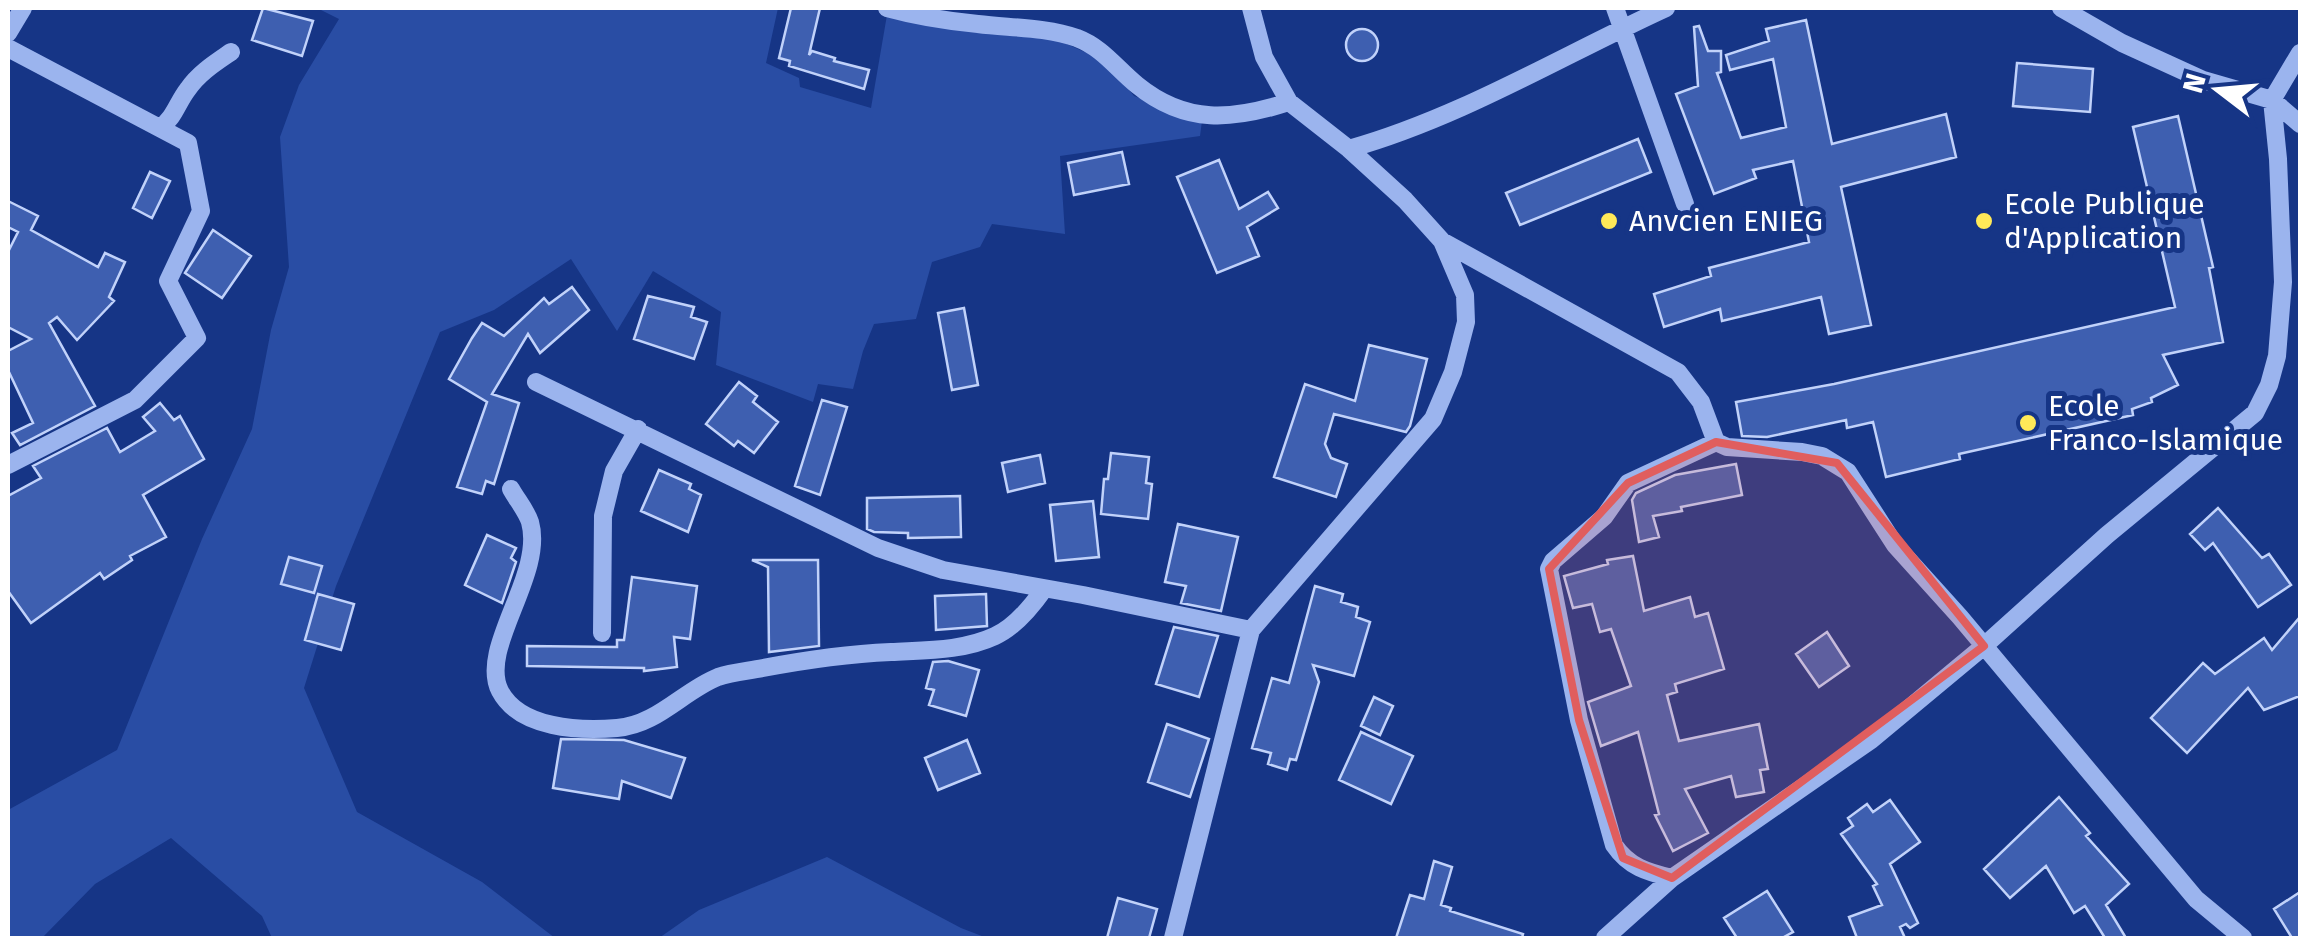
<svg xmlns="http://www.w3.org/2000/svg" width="2308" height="946" viewBox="0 0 2308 946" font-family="'Fira Sans',sans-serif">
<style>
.green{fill:#294da4}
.building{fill:#3e5fb0;stroke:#c1d2fa;stroke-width:2.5}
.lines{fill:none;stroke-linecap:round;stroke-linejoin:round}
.minor{stroke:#9bb4ee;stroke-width:18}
.marked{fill:#e05e5e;fill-opacity:0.2;stroke:#e05e5e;stroke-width:8;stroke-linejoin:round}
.poi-dot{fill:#ffe958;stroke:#163586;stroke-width:4}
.labels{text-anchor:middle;stroke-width:10;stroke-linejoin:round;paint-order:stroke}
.poi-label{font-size:30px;fill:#fff;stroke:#163586;text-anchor:start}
</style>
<rect width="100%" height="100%" fill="#163586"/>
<path class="green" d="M317,8H778L766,63L799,78L800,87L871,108L887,15L1060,41L1105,61L1134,96L1202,121L1200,136L1060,156L1065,234L992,224L980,247L932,262L916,319L874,324L863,351L853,389L818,384L813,402L716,365L721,312L653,271L617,331L571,259L494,310L440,332L336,586L304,688L357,812L482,882L555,938H272L262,916L171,838L95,884L42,938H8V810L117,750L202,539L252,429L271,330L289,267L280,137L299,85L339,19Z
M827,857L961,928L987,938H659L699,910Z"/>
<path class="building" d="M263,8L313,21L302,56L252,40Z
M791,8H820L809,55L812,51L835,58L834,61L869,70L864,89L789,66L790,61L779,58Z
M1806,20L1832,144L1946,114L1956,157L1841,187L1871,325L1829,334L1821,297L1722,321L1720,309L1664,327L1654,294L1711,276L1709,268L1809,242L1793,161L1753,170L1756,178L1714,194L1676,94L1698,86L1694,27L1699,26L1708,51H1721V72L1717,73L1741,138L1786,127L1773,59L1730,70L1726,55L1769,41L1766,29Z
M1346 45a16 16 0 1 1 32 0a16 16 0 1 1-32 0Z
M2017,63L2093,69L2090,112L2013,106Z
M2178,116L2213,267L2209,268L2223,342L2163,355L2178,385L2151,398L2152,402L2132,409L2133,415L1959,454L1960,459L1886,477L1873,422L1847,428L1846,420L1767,437L1742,436L1736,402L1834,384L2175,307L2133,127Z
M1638,139L1651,172L1520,225L1506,193Z
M1122,152L1129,184L1074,195L1068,163Z
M1219,160L1239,209L1268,192L1278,208L1247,227L1259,256L1217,273L1177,177Z
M150,172L170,181L152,218L133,208Z
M8,201L38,216L31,230L98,267L105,253L125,262L109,297L114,301L77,340L57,317L49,323L95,406L20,445L12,433L33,423L8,370V351L31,339L8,327V252L18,232L8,227Z
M213,230L251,256L222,298L185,273Z
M572,287L589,310L540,353L528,334L492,394L519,403L494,484L486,481L482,494L457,487L487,402L449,379L472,338L482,323L504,336L544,298L549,304Z
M648,296L694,307L691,317L707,322L694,359L634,339Z
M964,308L978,385L952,390L938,313Z
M1369,345L1427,359L1410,426L1406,432L1334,414L1325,444L1331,458L1347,464L1336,497L1274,477L1305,384L1355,401Z
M739,382L757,396L753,402L778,422L754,453L738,441L734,446L706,424Z
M822,400L847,407L820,495L795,486Z
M160,403L174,420L180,416L204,459L143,495L166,537L130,556L132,560L104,579L100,573L31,623L8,591V496L41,478L33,466L107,428L120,452L155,431L143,417Z
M1111,453L1149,457L1146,483L1152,484L1148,519L1101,514L1104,479H1108Z
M1040,455L1045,483L1008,492L1002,463Z
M1736,464L1742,495L1681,507L1682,511L1653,516L1659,537L1639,542L1632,500L1636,493L1675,475Z
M659,470L691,484L689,489L701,495L688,532L641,511Z
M960,496L961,537L908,538V533L874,532L867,529V498Z
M1093,501L1099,557L1056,561L1050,505Z
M2218,508L2262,558L2269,554L2291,585L2258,607L2213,543L2205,550L2190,534Z
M1178,524L1238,537L1221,611L1181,603L1186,586L1165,582Z
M487,535L516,548L511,558L516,562L502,603L465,585Z
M1633,556L1644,611L1690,597L1695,617L1708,613L1724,669L1675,684L1677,692L1667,695L1679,741L1759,724L1768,769L1760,770L1764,792L1736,797L1731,776L1685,789L1708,833L1673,851L1655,815L1659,814L1638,732L1601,746L1588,702L1631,686L1611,629L1600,632L1592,604L1573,608L1564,576L1608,564L1607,560Z
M289,557L322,566L314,593L281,584Z
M752,560H818L819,646L769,652L768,567Z
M632,577L697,586L690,639L674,637L677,667L644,671V668L527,666V646L617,647V640H624Z
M1315,586L1343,594L1341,602L1358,607L1356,617L1370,622L1354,676L1313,665L1319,682L1296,760L1290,759L1287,770L1268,764L1271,753L1252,748L1272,678L1289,683Z
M318,594L354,604L341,650L305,640Z
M986,594L987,626L936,630L935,596Z
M2300,617V696L2264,710L2248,688L2187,753L2151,718L2203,663L2215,674L2264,638L2272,650Z
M1174,627L1218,636L1199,697L1156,684Z
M1827,632L1849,666L1819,687L1796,654Z
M948,661L979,670L966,716L929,705L934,690L926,688L933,662Z
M1374,697L1393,706L1380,735L1361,726Z
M1167,724L1209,739L1190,797L1148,782Z
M1361,732L1413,756L1391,804L1339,780Z
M561,739L624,740L685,758L671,798L622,781L619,799L553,788Z
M967,740L980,773L938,790L925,758Z
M2059,797L2090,833L2086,836L2129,884L2106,905L2126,938H2105L2085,906L2074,913L2046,866L2010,898L1984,869Z
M1890,800L1920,842L1890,864L1918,923L1910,928L1906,924L1900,927L1905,938H1857L1849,917L1882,905L1873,886L1877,884L1841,834L1853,826L1848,818L1867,804L1873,812Z
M1434,861L1452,867L1441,905L1451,908L1450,911L1523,934L1522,938H1396L1410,895L1424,899Z
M1767,891L1793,932L1782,938H1737L1724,918Z
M2300,892V938H2292L2274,909Z
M1118,898L1157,909L1149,938H1107Z"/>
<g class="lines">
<path class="minor" d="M887,8C916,16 947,21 978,24C1010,28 1046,27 1077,38C1103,48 1116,68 1137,85C1186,125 1233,120 1289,102
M1615,8L1685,204
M2061,8L2122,43L2203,80L2272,100L2300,124
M8,33L23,8
M8,48L188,143L201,211L168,281L197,338L135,400L8,465
M160,128C175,117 177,103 188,89C199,73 215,63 231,52
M1349,149C1462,117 1561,56 1666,8
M1442,241L1678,372L1701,402L1716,442L1727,447L1802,452L1822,456L1848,472L1895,545L1960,617L2196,899L2243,938
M536,382L878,548L943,570L1083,595L1251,630
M511,489C517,500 526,510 530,522C545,575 478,648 500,691C520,729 580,731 617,728C657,725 683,691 718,677C732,672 748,671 763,668C805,660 848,654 891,652C926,650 963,651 995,636C1015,627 1032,606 1044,589
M602,633L603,516L614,471L638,429
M1672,878C1647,872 1629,867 1614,845L1579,720L1549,569L1553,561L1604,517L1628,483L1716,442
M1173,938L1251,630L1433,419L1453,372L1466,322L1465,295L1442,241L1405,200L1349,149L1289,102L1264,57L1251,8
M1605,938L1672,878L1871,740L1984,646L2107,535L2255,413L2269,385L2277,356L2283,282L2278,159L2272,100L2300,53"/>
</g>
<path class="marked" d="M1716,442L1837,463L1984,646L1672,878L1623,858L1579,720L1549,569L1628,483Z"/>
<g class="poi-dot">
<circle cx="1609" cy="221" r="10"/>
<circle cx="1984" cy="221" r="10"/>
<circle cx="2028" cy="423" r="10"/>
</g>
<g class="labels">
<g class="poi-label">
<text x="2004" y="214">Ecole Publique<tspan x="2004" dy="34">d'Application</tspan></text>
<text x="1629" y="231">Anvcien ENIEG</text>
<text x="2048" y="416">Ecole<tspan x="2048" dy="34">Franco-Islamique</tspan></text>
</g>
</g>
<rect width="2308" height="946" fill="none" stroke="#ffffff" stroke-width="20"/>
<g transform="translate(2218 90) rotate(286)" stroke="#163586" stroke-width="8" paint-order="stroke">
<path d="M0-8L18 38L0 25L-18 38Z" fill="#ffffff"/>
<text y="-15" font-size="28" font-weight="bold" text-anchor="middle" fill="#ffffff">N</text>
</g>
</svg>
